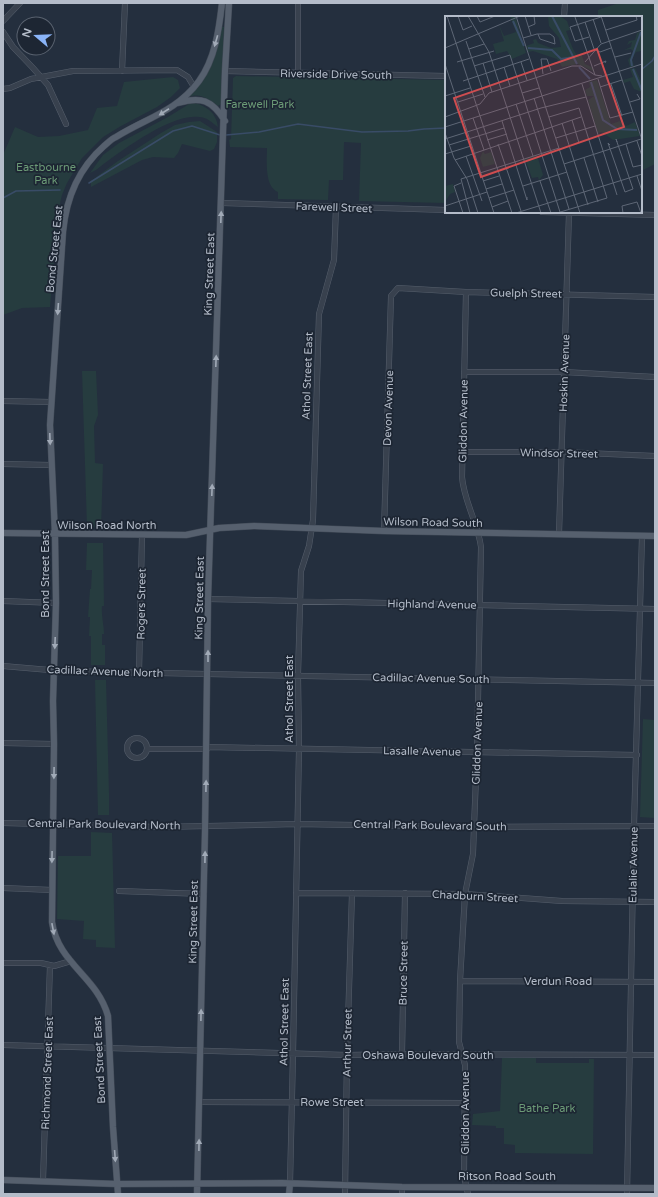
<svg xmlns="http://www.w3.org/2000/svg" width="658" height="1197" viewBox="0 0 658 1197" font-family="'Varela Round',sans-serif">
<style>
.green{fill:#263c3f}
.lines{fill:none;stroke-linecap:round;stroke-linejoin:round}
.stream{stroke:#394c67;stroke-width:1.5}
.minor-casing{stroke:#565f6c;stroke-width:6}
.major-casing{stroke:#414a57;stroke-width:7}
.minor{stroke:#38414e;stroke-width:5}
.major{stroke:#56606e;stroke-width:6}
.oneway{fill:#a1aab7}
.labels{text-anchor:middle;stroke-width:3.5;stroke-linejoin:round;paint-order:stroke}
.street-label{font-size:11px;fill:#b4bcc9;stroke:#1d2633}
.park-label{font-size:11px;fill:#6b9a76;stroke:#1d2633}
.inset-river{fill:none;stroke:#394c67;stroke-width:2}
.inset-road{fill:none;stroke:#5e6776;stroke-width:1}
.view{fill:#ce4d50;fill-opacity:0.15;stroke:#ce4d50;stroke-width:2}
.inset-edge{fill:none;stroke:#b4bcc9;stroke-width:2}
</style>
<rect width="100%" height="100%" fill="#242f3e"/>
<path class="green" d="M619,3H655V164L641,171V17H598V10Z
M222,27H224L221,104L218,106C210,100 200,92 189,97C207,76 218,54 222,27Z
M236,76L446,80V203L359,201L361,143L344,142L343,180H329L328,200L278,199V192C264,186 267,160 267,148L230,147L229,140L231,139L233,78Z
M173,77L178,80L180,88L171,97L157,107L121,126L103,137L82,158L67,183L62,195L58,212L50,307L22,308L3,315V155L15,127L38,137L59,136L88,130L97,108L117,106L124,82Z
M195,103C208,107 216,113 218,127C212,123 207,117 199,117C171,113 118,153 96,170L90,173L103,155L119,143L168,117L189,104Z
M200,121L217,132V142L214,149L210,151L182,144L178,153L174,158L153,157L142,160L91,187V181L118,161L161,133L175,125L189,122Z
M82,371H96L98,415L94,426L95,463L103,464L101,528L87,527Z
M87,543H103L104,606H102C101,616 104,624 104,634H102V645H105V665H91V636H89L90,617H88L90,589H91L92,570H86Z
M95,680H106L109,793V815H98Z
M643,719L655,720V818L640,817Z
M91,832L112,833L115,948L96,947V940L83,939L84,921L57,919L58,856H91Z
M502,1058H536V1063H589V1059H594L593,1154L515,1153V1145L504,1144V1128H496V1126L472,1125L473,1114L500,1111Z"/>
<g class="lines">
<path class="stream" d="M641,70L652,61L655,56
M226,135L259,132L298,124L362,132L408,131L424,129L446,128
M89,183L173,131L192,126L220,135
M3,198L16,191L60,190"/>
<g class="minor-casing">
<path id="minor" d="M564,17L565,3
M3,21L20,3
M3,32L13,47L33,68L48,85L66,124
M122,71L125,3
M225,71L446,76
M298,73V3
M3,89L10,88L31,79L73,71L177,70L188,77L194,87
M222,203L446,210
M542,212L655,215
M466,292L462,477C464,502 478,523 481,547L477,752L474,827L473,854L465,894L460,981L459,1042L465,1065L464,1176L468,1194
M464,372H564L655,377
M3,401L51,402
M463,452H562L655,456
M3,464L51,465
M384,531L391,296L398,288L466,292L655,297
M559,534L569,213
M208,599L655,609
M3,601L56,603
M3,666L61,671L655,683
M139,673L142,535
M127 748a10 10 0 1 1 20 0a10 10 0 1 1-20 0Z
M3,743L54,744
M207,747L637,755
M148,749H207
M3,823L159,827L297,824L474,827L655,826
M3,888L52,890
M119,891L204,894
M296,893L465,894L562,901L655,902
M3,963H41L54,966L71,961
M460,981L655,982
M3,1045L347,1055L402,1054L655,1055
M402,1054L405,893
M199,1102L465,1103
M43,1181L50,965
M290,1184L293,1054L299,749L298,675L301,571L309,546L313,520L319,314L334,260L336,207
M345,1194L347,1055L352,893
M402,1194V1187
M627,1194L634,826L642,536"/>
</g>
<g class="major-casing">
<path id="major" d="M178,103C201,96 212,100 225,121
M3,533L186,535L219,528L254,526L384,531L655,536
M3,1180L117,1184L282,1183L402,1187L655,1188
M118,1194L113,1127L108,1016C97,976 58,964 52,922L54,744L53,701L56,603L55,534L50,425L63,232C66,199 78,169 104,146C108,143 111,139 116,137C146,118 176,112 199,81C215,59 219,30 222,3
M197,1194L205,831L208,599L225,71L229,3
M289,1194L290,1184"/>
</g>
<use href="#minor" class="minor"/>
<use href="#major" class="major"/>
</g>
<defs><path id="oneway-solid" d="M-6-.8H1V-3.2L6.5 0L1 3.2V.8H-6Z"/></defs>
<g class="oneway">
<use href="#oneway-solid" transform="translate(216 41) rotate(106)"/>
<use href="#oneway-solid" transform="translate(164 112) rotate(147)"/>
<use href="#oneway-solid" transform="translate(221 217) rotate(-88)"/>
<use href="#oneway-solid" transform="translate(58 309) rotate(94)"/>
<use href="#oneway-solid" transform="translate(216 361) rotate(-88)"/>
<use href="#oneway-solid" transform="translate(50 439) rotate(88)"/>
<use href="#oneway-solid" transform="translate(212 490) rotate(-88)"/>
<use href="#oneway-solid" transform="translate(55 643) rotate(92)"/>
<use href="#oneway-solid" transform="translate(208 656) rotate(-90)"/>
<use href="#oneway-solid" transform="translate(54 773) rotate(91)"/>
<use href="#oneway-solid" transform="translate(206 786) rotate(-89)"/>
<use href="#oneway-solid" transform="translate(52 857) rotate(91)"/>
<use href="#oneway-solid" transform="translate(205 857) rotate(-89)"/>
<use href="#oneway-solid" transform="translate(53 929) rotate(79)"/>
<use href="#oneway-solid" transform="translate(201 1015) rotate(-89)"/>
<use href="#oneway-solid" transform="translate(199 1145) rotate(-89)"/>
<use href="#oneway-solid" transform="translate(115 1156) rotate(86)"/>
</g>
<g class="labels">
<g class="street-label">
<text transform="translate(336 74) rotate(1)" y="4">Riverside Drive South</text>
<text transform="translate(334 207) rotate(2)" y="4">Farewell Street</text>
<text transform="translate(54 249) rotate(-84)" y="4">Bond Street East</text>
<text transform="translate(209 274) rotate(-88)" y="4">King Street East</text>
<text transform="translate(526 293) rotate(1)" y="4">Guelph Street</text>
<text transform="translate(564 373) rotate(-88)" y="4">Hoskin Avenue</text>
<text transform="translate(307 376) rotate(-88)" y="4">Athol Street East</text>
<text transform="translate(388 408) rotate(-88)" y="4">Devon Avenue</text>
<text transform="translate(463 421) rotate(-89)" y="4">Gliddon Avenue</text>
<text transform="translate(559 453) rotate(1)" y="4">Windsor Street</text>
<text transform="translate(433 522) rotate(1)" y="4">Wilson Road South</text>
<text x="107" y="529">Wilson Road North</text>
<text transform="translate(45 574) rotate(-90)" y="4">Bond Street East</text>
<text transform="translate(199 598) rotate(-89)" y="4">King Street East</text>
<text transform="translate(141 604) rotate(-89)" y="4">Rogers Street</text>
<text transform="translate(432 604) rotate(1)" y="4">Highland Avenue</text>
<text transform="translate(105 671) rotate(2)" y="4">Cadillac Avenue North</text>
<text transform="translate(431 678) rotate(1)" y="4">Cadillac Avenue South</text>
<text transform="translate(289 699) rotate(-90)" y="4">Athol Street East</text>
<text transform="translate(477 743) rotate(-88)" y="4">Gliddon Avenue</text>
<text transform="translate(422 751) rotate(1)" y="4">Lasalle Avenue</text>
<text transform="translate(104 824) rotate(1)" y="4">Central Park Boulevard North</text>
<text transform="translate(430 825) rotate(1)" y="4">Central Park Boulevard South</text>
<text transform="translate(633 865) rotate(-89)" y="4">Eulalie Avenue</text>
<text transform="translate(475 896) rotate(3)" y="4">Chadburn Street</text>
<text transform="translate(193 922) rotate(-89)" y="4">King Street East</text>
<text transform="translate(403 973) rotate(-89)" y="4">Bruce Street</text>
<text x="558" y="985">Verdun Road</text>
<text transform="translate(284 1022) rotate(-89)" y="4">Athol Street East</text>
<text transform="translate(347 1043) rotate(-89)" y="4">Arthur Street</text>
<text x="428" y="1059">Oshawa Boulevard South</text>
<text transform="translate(99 1060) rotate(-93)" y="4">Bond Street East</text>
<text transform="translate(47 1073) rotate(-88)" y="4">Richmond Street East</text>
<text x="332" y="1106">Rowe Street</text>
<text transform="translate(465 1113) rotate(-90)" y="4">Gliddon Avenue</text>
<text x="507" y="1180">Ritson Road South</text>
</g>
<g class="park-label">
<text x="260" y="108">Farewell Park</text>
<text x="46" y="171">Eastbourne<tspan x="46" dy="13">Park</tspan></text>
<text x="547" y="1112">Bathe Park</text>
</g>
</g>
<g transform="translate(445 16)">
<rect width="197" height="197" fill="#242f3e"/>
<path d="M65,0H70L81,37L67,43L62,35L51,38L48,28L59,25L54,9L59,20L71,16ZM103,0H115L122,5L125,14L121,15L128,33L131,38L137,40L140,48L147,51L150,56L133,48L117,51L112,43L88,35L83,36L81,30L89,27L88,24L91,23L93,27L106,32L116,31L114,22L104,10ZM197,15L196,35L191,36L187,43L189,50L185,51L183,44L189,36L186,33L179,34L186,31L187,26L182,29L184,25L190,24L192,17ZM190,52L197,67V76L189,73L185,65L179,67L178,64L188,61L185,53ZM152,64L166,108L175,105L181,110L190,106L195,120L168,124L157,116L153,117L143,84L149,80H142L140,74L145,71L144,66ZM38,135L40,138L46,136L50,148L38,151L35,142ZM92,139L98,159L94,164L93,161L87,162L80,143ZM8,168L10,176L5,178L0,186V170Z" fill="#263c3f"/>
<path class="inset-river" d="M107,0L132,48M68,5L79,30M83,32L107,34L116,43L129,41M187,50L186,44L196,16M134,51L145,63M188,53L197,75M146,66L158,104L172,113L192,114"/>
<path class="inset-road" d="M2,0L67,197M13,0L18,14L27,10M23,0L44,36L96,197M32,0L35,6L50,0M71,0L135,197M80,0L86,19M156,0L197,124M130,1L150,59M148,3L156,27M140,6L149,33M83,11L90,8L89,0M161,14L192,4L191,0M144,21L130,25L125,11L156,1M78,22L92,18H105L109,21L110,28L95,23L93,18M21,25L40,81M0,32L75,0M24,33L39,28M149,33L155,36L166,32M170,41L186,37M12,46L49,35M76,46L82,64M140,46L156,28L197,14M38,47L47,76M0,48L49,197M29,50L65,39L115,196M149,50L161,45L160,47M59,51L65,70M98,58L96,43H102L106,55M153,63L165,102L188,96M18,65L84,43M137,68L172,179M166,68L177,100M155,71L177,64M77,77L94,72M0,80L25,72M89,82L124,193M13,86L38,78M185,86L195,83L192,78M71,88L88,140M0,101L35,88L44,77L127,50H136L150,59L157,60M104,101L134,92L162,182L112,197M28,102L39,134M127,104L134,127M57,105L82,184V181M117,107L143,189M0,111L197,48M22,116L96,92L141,81M0,117L9,142L22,163L33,197M111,122L150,110M0,123L22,116M42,124L62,118M192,125L197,140M53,128L76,195M181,128L188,151L197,149M4,129L59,112M165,129L163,127L180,176L188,173L171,123L172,126M0,138L26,130M21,140L37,185M139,142L153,186M10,144L136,101M119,148L196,123M192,160L197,175M38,165L54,160M95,165L106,197M16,167L9,170L18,197M78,170L122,156M41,173L57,168M44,182L69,174M0,190L42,176M47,191L63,185M25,197L16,163L114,132M71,197L197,158M178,197L177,190L192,186L196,197"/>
<path class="view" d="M152,33L179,111L36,161L9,82Z"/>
<rect width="197" height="197" class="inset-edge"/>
</g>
<rect width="658" height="1197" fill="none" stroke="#b4bcc9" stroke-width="8"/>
<g transform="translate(36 36) rotate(289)"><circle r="19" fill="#1d2633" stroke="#59626f"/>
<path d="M0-3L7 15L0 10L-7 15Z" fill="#8ab4f8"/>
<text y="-6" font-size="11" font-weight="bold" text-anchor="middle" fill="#b4bcc9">N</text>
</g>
</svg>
